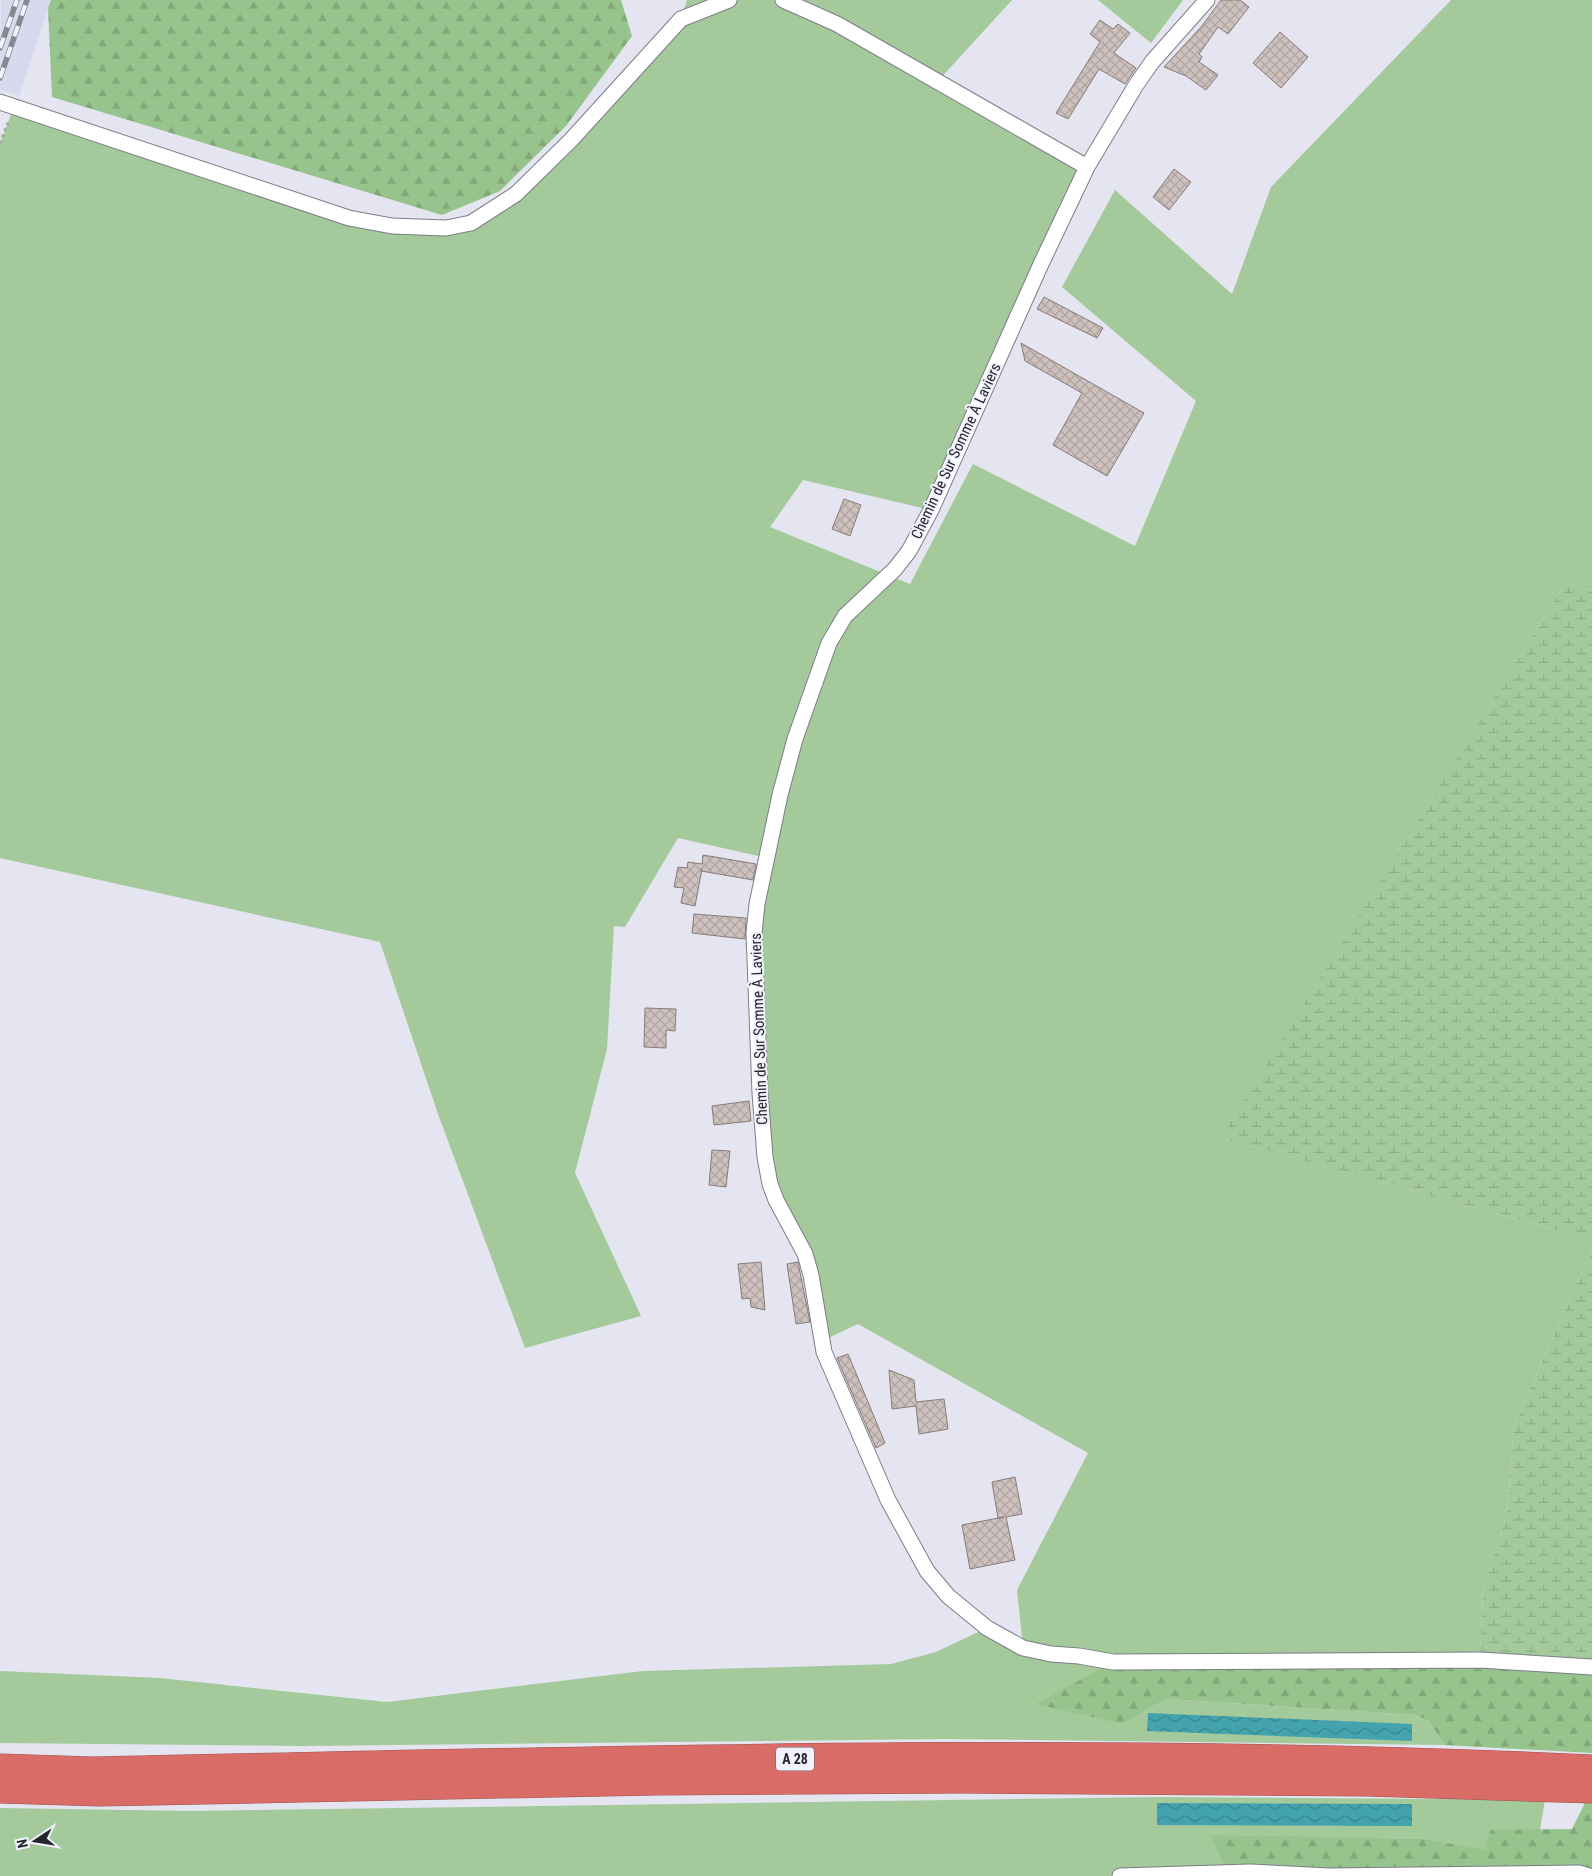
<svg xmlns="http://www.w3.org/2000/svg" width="1592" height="1876" viewBox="0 0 1592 1876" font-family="'Roboto Condensed',sans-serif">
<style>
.built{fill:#d7d9ec}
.grass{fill:#a4c99a}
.forest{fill:url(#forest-firs)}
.wetland{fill:url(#wetland-marsh)}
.water{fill:url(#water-waves)}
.building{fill:url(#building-cross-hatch);stroke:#877b78}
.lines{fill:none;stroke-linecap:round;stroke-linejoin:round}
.minor-casing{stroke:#7c7d88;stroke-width:17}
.motorway-casing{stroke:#9a5451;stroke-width:29}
.path{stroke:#a4a5ae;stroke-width:3;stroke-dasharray:2.5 4;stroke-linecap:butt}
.minor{stroke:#fff;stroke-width:15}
.motorway{stroke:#d96c66;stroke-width:28}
.rail-casing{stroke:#878890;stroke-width:5.5}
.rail{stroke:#f1f2fe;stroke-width:4;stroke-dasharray:11;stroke-linecap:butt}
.labels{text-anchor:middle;stroke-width:4;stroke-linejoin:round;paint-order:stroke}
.shield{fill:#f1f2fe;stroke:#62636a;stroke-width:1}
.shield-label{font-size:14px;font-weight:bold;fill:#25262a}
.street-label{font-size:15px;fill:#25262a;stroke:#f1f2fe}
</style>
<defs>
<pattern id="forest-firs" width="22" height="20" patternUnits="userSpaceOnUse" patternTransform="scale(1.25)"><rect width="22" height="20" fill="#97c38c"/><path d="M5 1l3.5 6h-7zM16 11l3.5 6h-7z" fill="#82a779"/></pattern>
<pattern id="wetland-marsh" width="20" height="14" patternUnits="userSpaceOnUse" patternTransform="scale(1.25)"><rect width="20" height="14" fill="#a4c99a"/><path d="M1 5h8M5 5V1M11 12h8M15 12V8" fill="none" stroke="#8dac85"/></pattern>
<pattern id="water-waves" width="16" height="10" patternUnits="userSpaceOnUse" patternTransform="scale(1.25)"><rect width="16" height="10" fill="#43a3ae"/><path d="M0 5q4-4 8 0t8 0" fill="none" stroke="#38858e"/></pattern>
<pattern id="building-cross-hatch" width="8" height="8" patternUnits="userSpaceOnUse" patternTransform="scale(1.25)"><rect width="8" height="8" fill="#cdc0bd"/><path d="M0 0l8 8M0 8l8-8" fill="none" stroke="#b0a5a3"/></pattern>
</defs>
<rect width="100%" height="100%" fill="#e4e5f0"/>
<path class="built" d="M1,0H51L19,96L0,90Z"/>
<path class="grass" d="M687,0H1012L938,81L1087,167L931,510L803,480L770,527L910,584L973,464L1135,546L1196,401L1062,287L1115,190L1232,294L1271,187L1451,0H1592V591L1566,582L1222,1138L1592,1240V1249L1514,1426L1507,1514L1483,1589L1480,1660L1113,1662L1123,1724L1166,1699L1416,1715L1429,1721L1444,1745L947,1739L306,1746L0,1743V1671L160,1678L387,1702L643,1671L891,1664L936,1652L987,1628L1023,1647L1017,1590L1088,1453L858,1324L822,1341L811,1275L776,1200L754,969L767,858L678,838L625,927L614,926L607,1049L575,1173L641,1316L525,1348L438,1114L380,942L0,858V143L14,107L317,208L446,228L516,194L681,19Z
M1098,0H1183L1151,43Z
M1160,1797L1545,1800L1540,1830H1490L1486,1851L1426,1839L1210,1836L1589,1876H0V1808L191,1811Z"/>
<path class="forest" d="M51,0H621L632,36L566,126L500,191L442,215L52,97L48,8Z
M1113,1662L1592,1667V1753L1444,1745L1429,1721L1416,1715L1166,1699L1123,1724L1036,1704Z
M1592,1753V1876L1228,1873L1210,1835L1426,1839L1485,1850L1490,1830L1572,1829L1584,1805Z"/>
<path class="wetland" d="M1566,582L1592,591V1240L1221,1138Z
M1592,1249V1667L1480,1660L1483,1589L1507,1514L1514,1426Z"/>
<path class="water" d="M1148,1713L1412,1724V1741L1147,1731Z
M1157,1803L1412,1804V1826L1157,1825Z"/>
<path class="building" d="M1221,0H1240L1249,7L1228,34L1218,27L1199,54L1202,57L1199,62L1218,75L1206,90L1186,76L1164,67L1202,26Z
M1100,20L1113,29L1118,24L1130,33L1114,53L1136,68L1125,84L1099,69L1068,119L1056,113L1100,42L1090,34Z
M1280,32L1308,57L1281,88L1253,63Z
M1174,169L1191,182L1169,210L1153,197Z
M1044,297L1103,328L1097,338L1037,309Z
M1021,343L1144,413L1107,476L1053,445L1082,393L1025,361Z
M844,499L861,505L850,536L832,529Z
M703,855L756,864L753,880L701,871L702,869L695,906L681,903L684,888L674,887L678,867L687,868L688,862L702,864Z
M694,914L746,918L745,939L692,933Z
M645,1008L676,1009L675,1031L666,1030V1048L644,1047Z
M749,1101L751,1121L714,1125L712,1106Z
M712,1150L730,1151L726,1187L709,1185Z
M761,1262L765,1310L751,1307L750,1298L742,1299L738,1264Z
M798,1262L810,1322L796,1324L787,1264Z
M848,1354L885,1443L876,1448L837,1358Z
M889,1370L914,1380L916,1402L944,1399L948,1429L919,1434L916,1406L892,1409Z
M1015,1477L1022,1514L1006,1517L1015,1560L970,1569L962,1525L1004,1517L998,1518L992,1482Z"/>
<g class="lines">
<g class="minor-casing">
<path id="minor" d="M783,0L837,24L1087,167
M1207,0L1152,62L1136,85L1087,167L1041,264L931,510L909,551L895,569L845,616L829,643L795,739L780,795L757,904L754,933L760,1093L765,1157L770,1184L776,1200L805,1254L811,1275L824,1352L888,1500L927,1571L948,1596L987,1628L1023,1648L1051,1654L1079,1656L1113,1662L1480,1660L1592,1667
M0,102L349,218L392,226L446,228L471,223L516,194L571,140L681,19L729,0
M1120,1876L1250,1872L1329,1876L1579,1873L1589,1876"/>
</g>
<g class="motorway-casing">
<path id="motorway" d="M0,1768L92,1771C591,1761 1092,1745 1592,1769
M0,1789L100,1792L654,1781L963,1779L1367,1782L1592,1789"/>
</g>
<path class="path" d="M0,143L9,120"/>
<use href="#minor" class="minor"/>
<use href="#motorway" class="motorway"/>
<g class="rail-casing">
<path id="rail" d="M0,48L17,0
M0,78L27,0"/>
</g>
<use href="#rail" class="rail"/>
</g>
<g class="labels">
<rect class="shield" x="776" y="1747.5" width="38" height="23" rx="4"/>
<g class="shield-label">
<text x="795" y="1764">A 28</text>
</g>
<g class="street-label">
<text transform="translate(956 451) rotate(-65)" y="5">Chemin de Sur Somme À Laviers</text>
<text transform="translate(759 1029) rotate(-92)" y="5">Chemin de Sur Somme À Laviers</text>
</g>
</g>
<g transform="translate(35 1841) rotate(258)" stroke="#f1f2fe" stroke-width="4" paint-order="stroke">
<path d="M0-4L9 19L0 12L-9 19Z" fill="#25262a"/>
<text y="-8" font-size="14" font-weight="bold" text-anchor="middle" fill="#25262a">N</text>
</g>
</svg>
